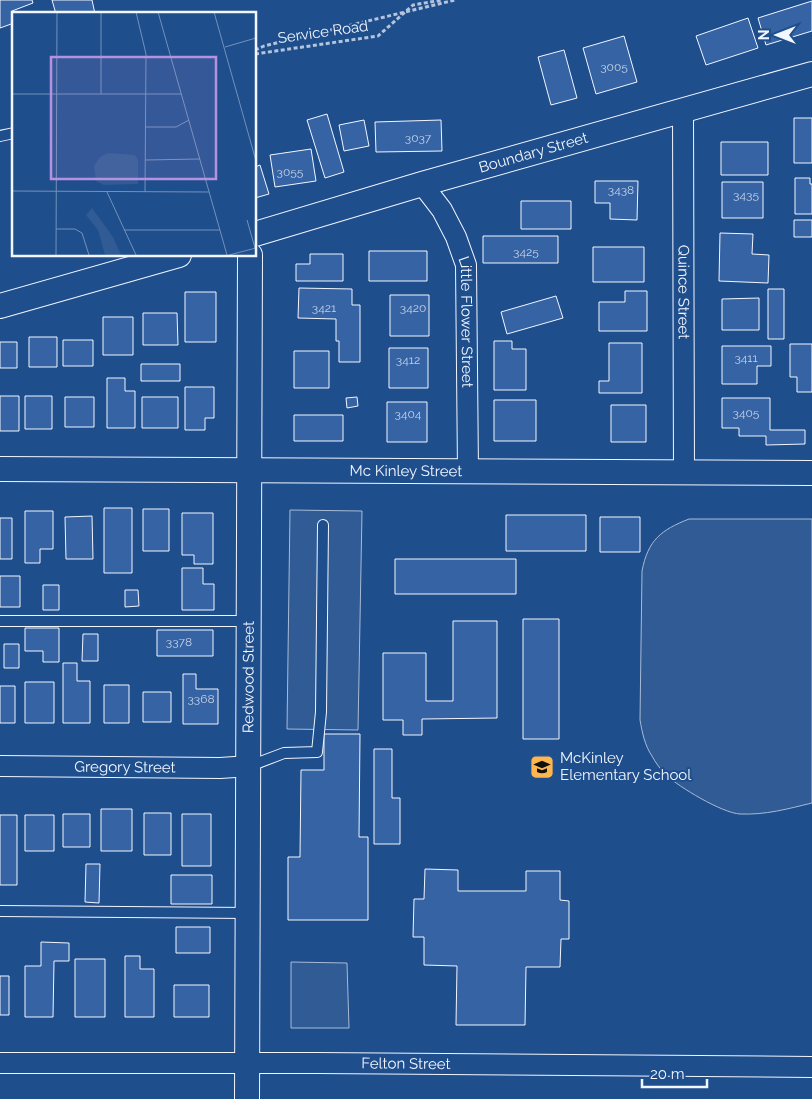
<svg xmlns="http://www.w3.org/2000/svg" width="812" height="1099" viewBox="0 0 812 1099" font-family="Raleway,sans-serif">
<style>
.pitch{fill:#305b95;stroke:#a8bbd7}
.building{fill:#3563a3;stroke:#f2f6ff}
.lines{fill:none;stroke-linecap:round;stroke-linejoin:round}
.service-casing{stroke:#f2f6ff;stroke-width:12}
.minor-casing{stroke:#f2f6ff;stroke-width:22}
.tertiary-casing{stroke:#f2f6ff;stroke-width:26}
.path{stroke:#b3c4dc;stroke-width:3;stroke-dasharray:4 2.5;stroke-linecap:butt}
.service{stroke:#1f4e8c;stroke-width:10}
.minor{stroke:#1f4e8c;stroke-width:20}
.tertiary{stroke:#1f4e8c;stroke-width:24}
.labels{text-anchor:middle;stroke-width:4;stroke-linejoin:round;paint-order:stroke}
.number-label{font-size:12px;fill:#c3d1e8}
.street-label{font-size:15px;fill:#f2f6ff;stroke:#1f4e8c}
.poi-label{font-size:15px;fill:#f2f6ff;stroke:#1f4e8c;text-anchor:start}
.inset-road{fill:none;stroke:#7391ba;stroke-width:1}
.view{fill:#b691df;fill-opacity:0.15;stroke:#b691df;stroke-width:2.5}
.inset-edge{fill:none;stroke:#f2f6ff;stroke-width:2.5}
</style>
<rect width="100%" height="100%" fill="#1f4e8c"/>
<path class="pitch" d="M290,510L362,511L358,730L287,729Z
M689,519H812V803C787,809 766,815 740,814C722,813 679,787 666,775C661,770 655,762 652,756C645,746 642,732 640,720L642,571C648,540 661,530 689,519Z
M291,962L347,963L349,1028H291Z"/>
<path class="building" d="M0,0H32L33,3L12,11L14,23L0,28Z
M52,0H92L95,14H56Z
M812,1V31L766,45L758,18Z
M748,18L758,48L706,65L696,36Z
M624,36L637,82L596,94L583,48Z
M564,50L577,98L551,105L538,57Z
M327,114L344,172L325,178L307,120Z
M794,118H812V163H794Z
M364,120L369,146L344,151L339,125Z
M441,120L442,151L376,152L375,122Z
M721,142H768V175H721Z
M311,149L316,181L275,187L270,155Z
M260,165L269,194L255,198V167Z
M795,178H810V184H812V214H795Z
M595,181H638L637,220L610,219V203H595Z
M722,182H763V218H722Z
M521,201H571V229H521Z
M794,220H812V237H794Z
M720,233L753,234L752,254L769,255L768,283L719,281Z
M483,236H558V263H483Z
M593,247H644V282H593Z
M369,251H427V281H369Z
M310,254H343V281H296V264H310Z
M299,288L352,289V305H360V362H339V341H336V319L298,318Z
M768,289H784V339H768Z
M625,291H647V331H599V302H625Z
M185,292H216V342H185Z
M390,295H429V336H390Z
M556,296L563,318L507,334L501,312Z
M759,298V330H722V299Z
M143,313H177L178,345H143Z
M103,317H133V355H103Z
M29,337H57V367H29Z
M63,340H93V366H63Z
M494,341H512V349H526V390H494Z
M0,342H17V368H0Z
M609,343H642V393H599V381H609Z
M790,344H812V392H797V377H790Z
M722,346H771V366H757V384H722Z
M389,348H428V388H389Z
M294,351H329V388H294Z
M141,364H180V381H141Z
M107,378H125V391H135V428H107Z
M185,387H214V418H205V430H185Z
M0,396H19V431H0Z
M25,396H52V429H25Z
M65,397H94V427H65Z
M142,397H178V428H142Z
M357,397L358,406L347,408L346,398Z
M722,398H770V430H805V444L766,445V436H739V428H722Z
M494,400H536V441H494Z
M387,402H427V442H387Z
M611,405H646V442H611Z
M294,415H343V441H294Z
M104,508H132V573H104Z
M143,509H169V551H143Z
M25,511H53V549H40V563H25Z
M182,513H213V564H194V555H182Z
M506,515H586V551H506Z
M92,516L93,559H66L65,517Z
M600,517H640V552H600Z
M0,518H12V559H0Z
M395,559H516V594H395Z
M182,568H203V584H214V610H182Z
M0,576H20V607H0Z
M43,585H59V610H43Z
M125,590H138L139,606L125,607Z
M523,619H559V739H523Z
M453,621H497V718L422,719V735H403V720H383V653H426V701H453Z
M25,628H59V662H43V651H25Z
M157,630H213V656H157Z
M83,634H98V661H82Z
M4,644H19V668H4Z
M63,663H77V681H90V723H63Z
M183,674H196V689H218V724H183Z
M25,682H54V723H25Z
M104,685H129V723H104Z
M0,686H15V723H0Z
M143,692H171V722H143Z
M324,734H360L359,837H368V920H288V857H300L301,770H324Z
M374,749H392V798H400V844H374Z
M101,809H132V851H101Z
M144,813H171V855H144Z
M63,814H90V847H63Z
M182,814H211V866H182Z
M0,815H17V885H0Z
M25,815H54V851H25Z
M86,864H100L99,903L85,902Z
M425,869L458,870V891H526V871H560V900L569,901V939H561L560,967H526L525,1025H456L457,966L424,965V937H413L414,899H424Z
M171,875H212V904H171Z
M176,927H210V953H176Z
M41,942L69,943V961H54L53,1017H25V966H41Z
M125,956H140V969H154V1017H125Z
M75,959H105V1017H75Z
M0,976H9V1015H0Z
M174,985H209V1017H174Z"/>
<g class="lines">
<g class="service-casing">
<path id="service" d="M0,136L14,133
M0,621H249
M250,766L284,753L317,752L321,712L323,525
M0,911L249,913"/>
</g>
<g class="minor-casing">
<g id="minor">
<path id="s1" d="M683,111L684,473"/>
<path id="s2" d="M422,184L442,210L456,237L466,265L468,472"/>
<path id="s3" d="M0,766L220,768L250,766"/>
<path id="s4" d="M0,1063H318L812,1067"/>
</g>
</g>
<g class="tertiary-casing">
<g id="tertiary">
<path id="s5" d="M255,234L422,184L812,74"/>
<path d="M0,306L179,255"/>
<path id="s6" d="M0,469L812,473"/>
<path id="s7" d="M247,1099L250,255"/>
</g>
</g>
<path class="path" d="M255,50L264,46L455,0
M255,54L378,36L413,5L442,0"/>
<use href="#service" class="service"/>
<use href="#minor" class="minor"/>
<use href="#tertiary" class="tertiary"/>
</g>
<defs>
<g id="school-square" transform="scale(1.25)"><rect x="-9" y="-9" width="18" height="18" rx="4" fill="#ffb74d" stroke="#1f4e8c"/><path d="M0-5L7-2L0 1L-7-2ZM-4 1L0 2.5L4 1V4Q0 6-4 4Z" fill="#111"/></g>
</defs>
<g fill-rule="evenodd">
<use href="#school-square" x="542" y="767"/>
</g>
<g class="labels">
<g class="number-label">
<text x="614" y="71">3005</text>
<text x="418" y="142">3037</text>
<text x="290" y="176">3055</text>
<text x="621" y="194">3438</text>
<text x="746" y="199">3435</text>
<text x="526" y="256">3425</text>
<text x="324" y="312">3421</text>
<text x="413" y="312">3420</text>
<text x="746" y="362">3411</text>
<text x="408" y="364">3412</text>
<text x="746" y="417">3405</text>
<text x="408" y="418">3404</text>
<text x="179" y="646">3378</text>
<text x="201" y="703">3368</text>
</g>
<g class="street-label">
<text transform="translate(323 32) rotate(-8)" y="5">Service Road</text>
<text dy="5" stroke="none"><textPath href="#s5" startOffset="290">Boundary Street</textPath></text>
<text dy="5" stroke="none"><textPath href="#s1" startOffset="181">Quince Street</textPath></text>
<text dy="5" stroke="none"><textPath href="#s2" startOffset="150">Little Flower Street</textPath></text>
<text dy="5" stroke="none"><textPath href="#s6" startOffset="406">Mc Kinley Street</textPath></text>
<text dy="5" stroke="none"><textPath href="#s7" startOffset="422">Redwood Street</textPath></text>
<text dy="5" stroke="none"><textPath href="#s3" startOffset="125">Gregory Street</textPath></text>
<text dy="5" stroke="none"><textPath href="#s4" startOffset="406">Felton Street</textPath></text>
</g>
<g class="poi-label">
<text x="560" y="763">McKinley<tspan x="560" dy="17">Elementary School</tspan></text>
</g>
</g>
<g transform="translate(12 12)">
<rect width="244" height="244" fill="#1f4e8c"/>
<path d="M80,196L101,225L109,243H93L86,218L74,203Z" fill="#305b95"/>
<path d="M96,141L123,143L126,148V172L92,173L84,169L82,154L88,145Z" fill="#305b95"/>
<path class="inset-road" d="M124,0L134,42L133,180M146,0L215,243M202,0L244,149M213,35L244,26M0,70V0M0,82H169M89,82V0M133,115H164L177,108M133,148L188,147M0,179L197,180M95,180L124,243M235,208L243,236M44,217H63L70,221L77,243M112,218H208M44,243L45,0M217,243L244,236"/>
<path class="view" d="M39,45H204V167H39Z"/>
<rect width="244" height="244" class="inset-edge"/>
</g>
<g transform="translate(777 35) rotate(270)" stroke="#1f4e8c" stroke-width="4" paint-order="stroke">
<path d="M0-4L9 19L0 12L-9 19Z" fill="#f2f6ff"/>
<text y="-8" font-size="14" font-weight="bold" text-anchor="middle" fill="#f2f6ff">N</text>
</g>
<path d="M642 1079v8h65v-8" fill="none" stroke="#f2f6ff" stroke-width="2.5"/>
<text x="650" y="1079" font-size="15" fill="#f2f6ff" stroke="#1f4e8c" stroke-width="4" paint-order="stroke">20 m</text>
</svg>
